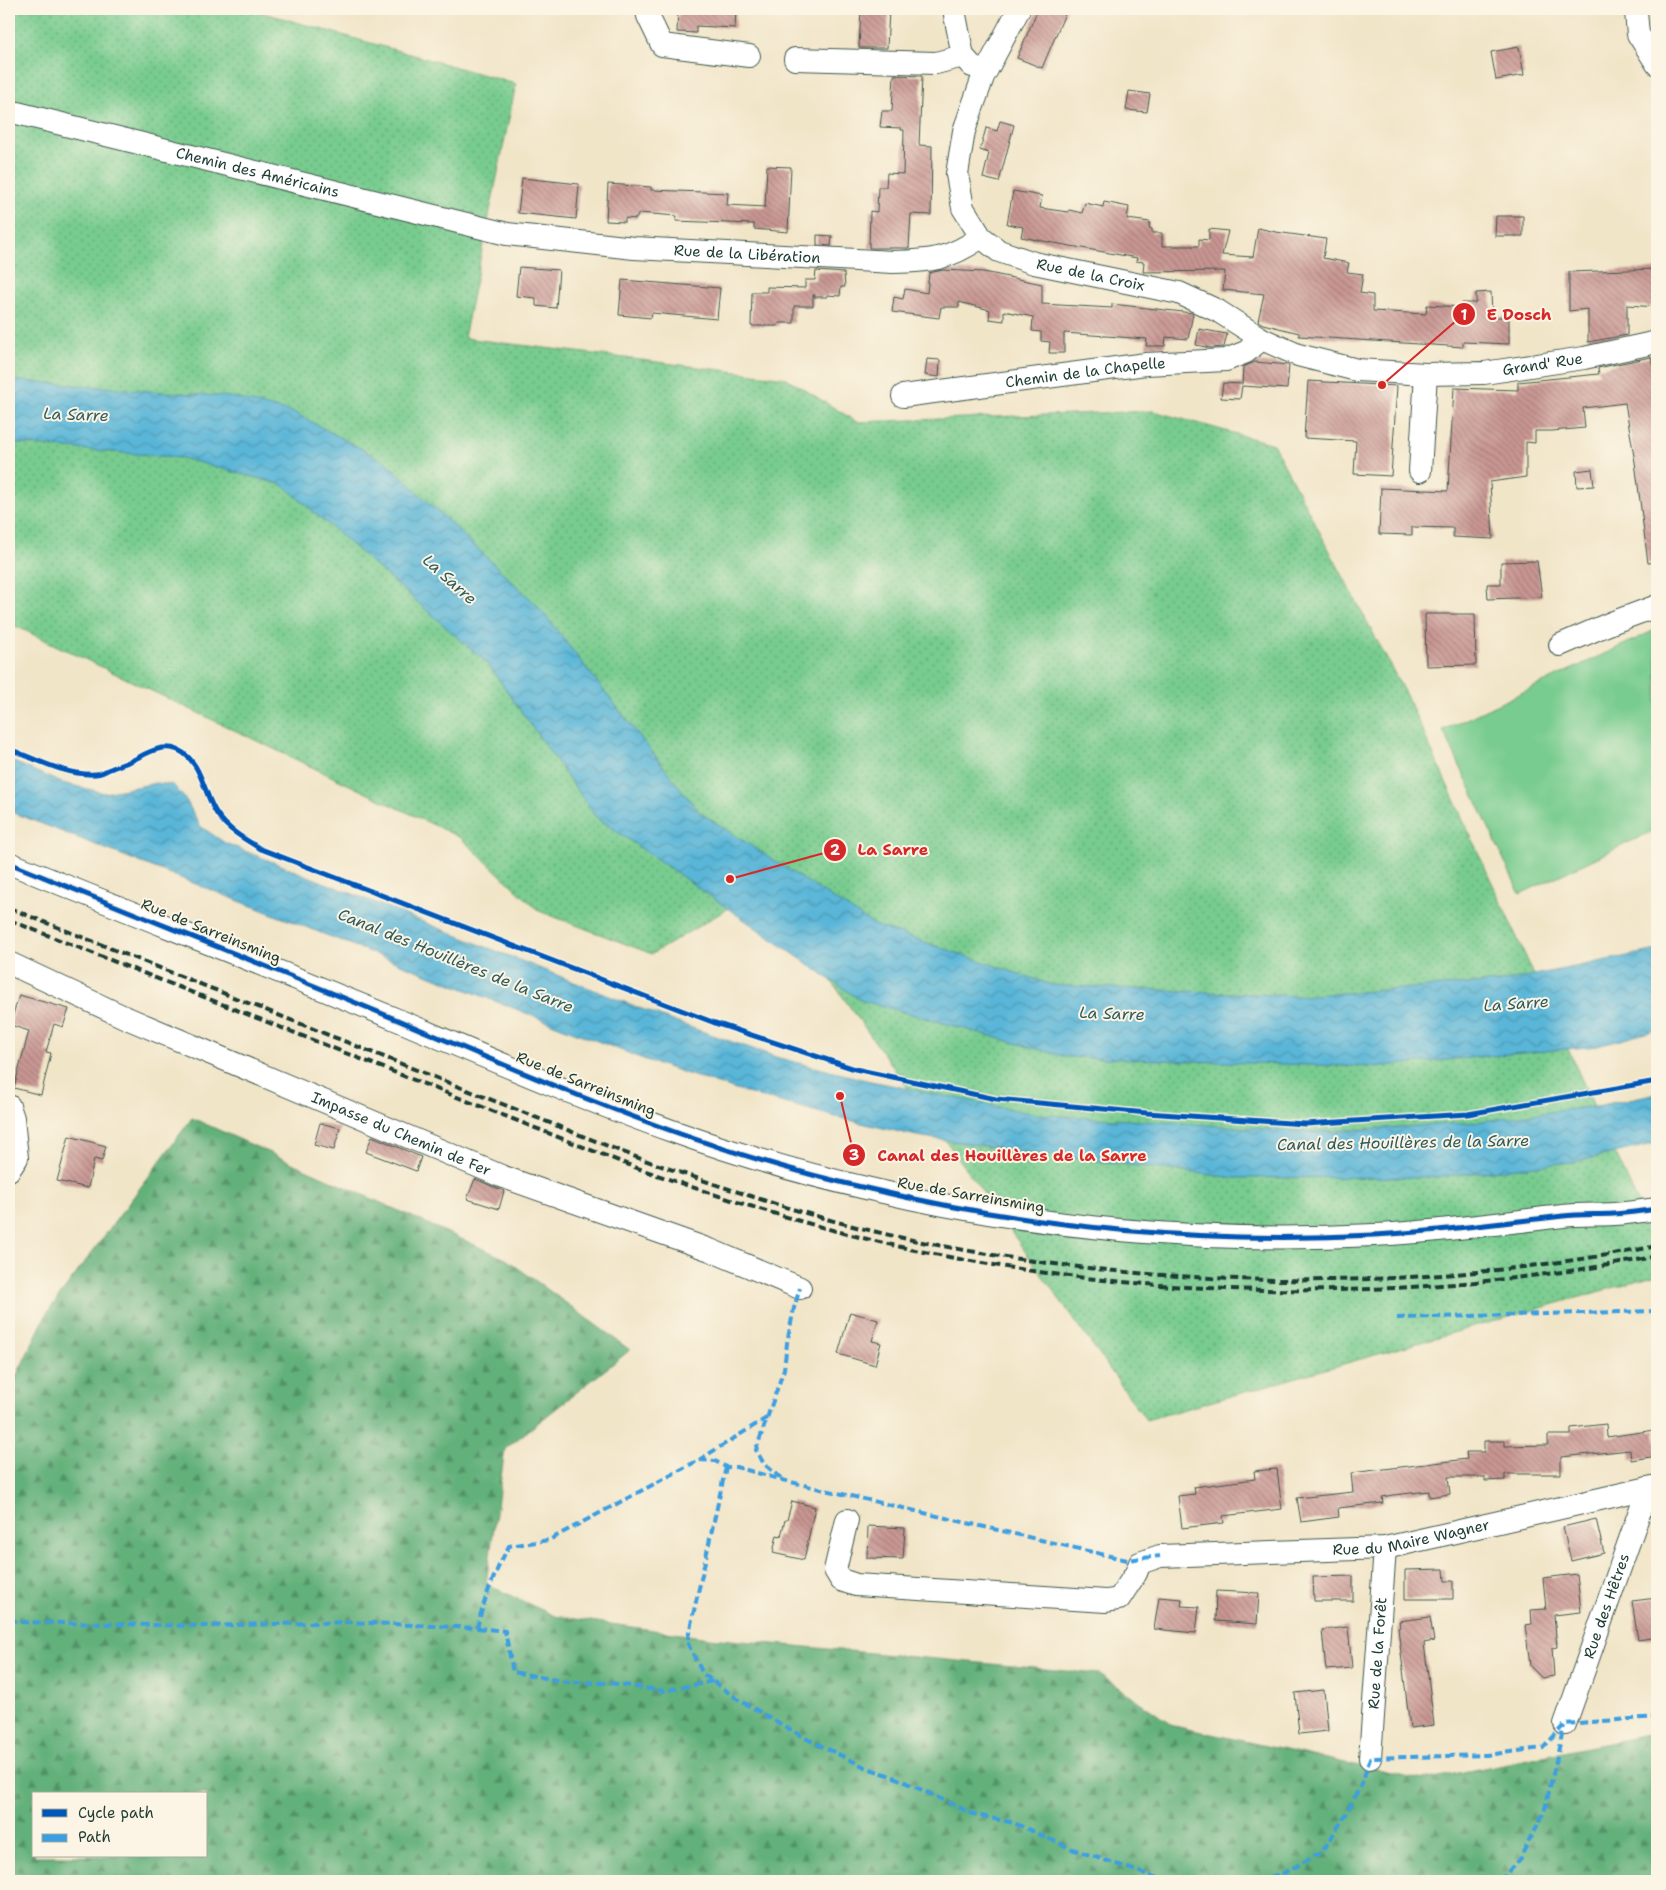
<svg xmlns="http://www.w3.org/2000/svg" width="1666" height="1890" viewBox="0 0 1666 1890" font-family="'Shantell Sans',sans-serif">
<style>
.grass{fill:url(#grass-dots);stroke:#4c8462}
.forest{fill:url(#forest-firs);stroke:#407657;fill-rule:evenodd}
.pitch{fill:#78cc8f;stroke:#4c8462}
.water{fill:url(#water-waves);stroke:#3c7a86}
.building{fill:url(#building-back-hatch)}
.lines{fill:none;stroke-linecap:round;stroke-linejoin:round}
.minor-casing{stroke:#3e564a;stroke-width:24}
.minor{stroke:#fff;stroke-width:22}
.rail{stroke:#1f3d34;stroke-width:4;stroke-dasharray:8 4;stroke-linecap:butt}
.quiet{stroke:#3c9ee2;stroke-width:4;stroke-dasharray:8 4;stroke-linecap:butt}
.cycleway-casing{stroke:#fcf5e5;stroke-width:8}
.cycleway{stroke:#0057b8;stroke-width:5}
.labels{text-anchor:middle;stroke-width:4;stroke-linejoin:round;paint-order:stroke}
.street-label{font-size:15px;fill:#1f3d34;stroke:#fcf5e5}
.water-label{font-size:16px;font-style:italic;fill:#2e5b5d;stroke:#fcf5e5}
.leader{fill:none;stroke:#d62828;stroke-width:2}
.callout-dot{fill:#d62828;stroke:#fcf5e5;stroke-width:2}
.mark-label{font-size:15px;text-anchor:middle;font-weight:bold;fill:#fff}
.callout-label{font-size:16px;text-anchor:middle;font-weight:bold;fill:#d62828;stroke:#fcf5e5;stroke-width:4;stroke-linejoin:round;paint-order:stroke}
</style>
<defs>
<pattern id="grass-dots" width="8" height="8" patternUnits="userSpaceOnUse" patternTransform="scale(1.25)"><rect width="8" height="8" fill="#78cc8f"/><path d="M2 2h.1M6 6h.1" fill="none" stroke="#62a776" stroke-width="1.8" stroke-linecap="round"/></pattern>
<pattern id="forest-firs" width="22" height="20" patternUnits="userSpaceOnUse" patternTransform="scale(1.25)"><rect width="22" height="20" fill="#62b07a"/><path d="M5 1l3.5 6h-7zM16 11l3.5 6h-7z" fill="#509065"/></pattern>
<pattern id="water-waves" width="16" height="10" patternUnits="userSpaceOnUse" patternTransform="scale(1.25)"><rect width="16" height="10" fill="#5ab6d8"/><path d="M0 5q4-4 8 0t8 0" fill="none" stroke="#4a95b0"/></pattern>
<pattern id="building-back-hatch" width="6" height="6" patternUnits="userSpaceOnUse" patternTransform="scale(1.25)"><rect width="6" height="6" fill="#c99693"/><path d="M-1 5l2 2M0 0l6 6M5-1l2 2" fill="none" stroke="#a37c79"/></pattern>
</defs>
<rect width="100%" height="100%" fill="#fcf5e5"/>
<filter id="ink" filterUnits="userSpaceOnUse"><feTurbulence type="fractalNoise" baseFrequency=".02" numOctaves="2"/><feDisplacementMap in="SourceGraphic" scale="10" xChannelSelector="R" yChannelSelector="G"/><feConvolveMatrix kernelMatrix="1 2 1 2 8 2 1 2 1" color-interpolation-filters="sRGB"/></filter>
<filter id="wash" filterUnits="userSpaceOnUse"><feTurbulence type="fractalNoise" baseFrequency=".0096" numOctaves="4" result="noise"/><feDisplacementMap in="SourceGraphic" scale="20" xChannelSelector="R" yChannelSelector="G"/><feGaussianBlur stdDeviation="1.12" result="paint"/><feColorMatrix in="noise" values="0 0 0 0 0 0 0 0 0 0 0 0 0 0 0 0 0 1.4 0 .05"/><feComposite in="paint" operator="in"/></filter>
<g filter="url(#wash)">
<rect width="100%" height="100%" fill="#f1e5c8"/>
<path class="grass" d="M9,9H250L516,84L464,338L786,378L857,422L1153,411L1273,444L1408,699L1657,1244V1275L1146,1420L764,887L652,954L539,911L461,838L9,623Z"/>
<path class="forest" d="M192,1118L506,1259L630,1350L505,1449L486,1584L555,1616L709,1638L1099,1674L1174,1726L1424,1780L1657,1733V1881H9V1391L47,1313ZM34,1794H206V1856H34Z"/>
<path class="pitch" d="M1657,629V829L1520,894L1443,730Z"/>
<path class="water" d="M9,380L231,397L295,413L386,462L537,605L699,812L874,925L1052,985L1298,996L1500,982L1657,950V1030L1598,1046L1372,1067L1066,1057L860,1000L596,817L487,663L283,485L182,458L9,443Z
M9,760L62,783L105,793L156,783L173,785L186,800L200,826L225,843L672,1021L779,1058L866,1080L1035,1114L1316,1132L1467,1123L1602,1105L1657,1093V1143L1580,1161L1438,1177L1235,1178L1025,1152L917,1136L836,1117L736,1090L646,1060L9,811Z"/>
<g id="blocks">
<path class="building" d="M678,9H736L735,28L696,26V33L677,32Z
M861,9L889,10L887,48H859Z
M1038,9H1067L1042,68L1017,58Z
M1519,47L1524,75L1496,80L1491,52Z
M894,75L922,76L919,145L932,146L931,215L911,214L909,248H869L870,211L877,212L878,187H886L887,173L903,174L904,130H901V128L880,127L882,111H892Z
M1129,91L1150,94L1147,112L1126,110Z
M1000,121L1014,125L999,182L983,178L989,153L980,150L986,128L997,131Z
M767,166L791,167L788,232L754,229V224L676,221L677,216L639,213L636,219L625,218V222L606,221L608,184L651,187V190L728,193L727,205L765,207Z
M522,178L579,184L576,219L518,213Z
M1013,191L1042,196L1040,208L1068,212L1069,210L1082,213L1085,203L1103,207L1104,202L1129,207L1127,219L1150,222L1149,228L1152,229V233H1162V246H1199V239L1209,240V229L1228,231L1222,255L1253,257L1258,228L1276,232L1326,239L1323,258L1349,263L1347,272L1363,274L1360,293L1373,295V311L1426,314L1427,305L1462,307V303H1476V293L1491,292L1492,317H1509V344L1463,342V347L1299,336V333L1263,324L1258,321L1264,294L1223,290L1225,271L1143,272L1144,262L1136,261L1137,258L1021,237L1023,227L1007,224Z
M1496,216H1523V236H1495Z
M817,235L832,236L831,246L817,245Z
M519,267L559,270L556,308L536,306V298L516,296Z
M1657,269V307L1627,305V335L1588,342V309L1569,311V272Z
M943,270L984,272L1042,284V304L1112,308V304L1192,313L1193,314L1188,339L1166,337L1165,346H1146L1147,339L1064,333V353H1049L1050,342L1041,341V332L1032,331L1033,317L1004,311V321L989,319L990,310L959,302V307H941L939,318L892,312L894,297L903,299L905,289L927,293L929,273Z
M816,271L844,273L845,287H841L840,296L827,295V297H814L815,295H813V306H794V323H779L778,326H751L752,292H767V287L805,288V280H815Z
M622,280L720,288L717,319L652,313L651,318L619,315Z
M1199,329L1227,334L1224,347L1210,348L1196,345Z
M1651,357L1657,384V562L1648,563L1635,462L1625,403L1583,408L1585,428L1552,431H1535V443L1526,442V477L1490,482L1493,539L1453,537V528L1412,527V535L1379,534L1381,488L1448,491L1454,388L1518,390V382L1599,374L1598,368Z
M927,359L940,360L939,377L925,375Z
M1255,362L1289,365L1287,389L1242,386L1240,399L1221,398L1223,383L1242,384L1243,367Z
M1308,381L1397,386L1391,476L1354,474L1356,441L1304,438Z
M1592,469L1594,486L1577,487L1576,471Z
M1537,561L1542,597L1488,599L1487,584H1501V562Z
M1425,614H1475L1476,665L1426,666Z
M19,995L69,1009L63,1027L54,1024L46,1052L51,1053L41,1095L14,1088L29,1031L10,1025Z
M320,1123L340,1128L334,1150L314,1145Z
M69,1136L106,1146L102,1161L94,1159L88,1188L57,1181Z
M372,1136L421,1157L416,1171L366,1152Z
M475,1179L504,1191L499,1209L467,1199Z
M850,1312L878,1320L872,1341L881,1343L875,1365L838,1354Z
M1606,1424L1607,1437L1655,1430L1657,1456L1631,1460L1630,1450L1561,1457V1474H1505V1480L1485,1481V1477H1448L1450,1494L1429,1497V1491L1393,1495L1382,1497L1383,1503L1338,1508L1339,1517L1301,1522L1297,1498L1353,1492L1351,1473L1467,1459L1466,1452H1484V1441H1505V1446L1548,1445V1435H1571V1428Z
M1277,1469L1282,1509L1223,1516L1224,1523L1182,1528L1178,1496L1195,1494L1194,1487L1255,1479L1254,1471Z
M792,1501L815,1507L804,1560L773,1553L777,1535L781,1536L785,1520H787Z
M1596,1519L1604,1553L1571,1561L1563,1527Z
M868,1526L905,1528L903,1559L867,1558Z
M1444,1569L1445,1581H1453V1599H1405V1570Z
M1577,1574L1581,1612L1554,1615L1557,1647L1552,1648L1554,1676L1542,1678L1530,1666L1525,1625L1532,1624L1531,1610L1546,1609L1543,1578Z
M1353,1576V1601H1314L1313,1577Z
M1216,1591L1259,1593L1257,1624L1215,1621Z
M1159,1597L1182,1599L1181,1606L1199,1607L1196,1633L1154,1629Z
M1657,1598V1637L1638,1640L1632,1601Z
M1430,1617L1434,1641L1424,1643L1434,1725L1410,1728L1398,1628L1400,1627L1399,1621Z
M1348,1627L1352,1668L1326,1670L1322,1630Z
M1324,1690L1328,1731L1299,1734L1295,1693Z"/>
</g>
</g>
<g filter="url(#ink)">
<use href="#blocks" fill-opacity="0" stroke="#3e564a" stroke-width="1"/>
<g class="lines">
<g class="minor-casing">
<g id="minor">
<path d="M647,9L648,16L662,45L749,56"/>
<path d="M955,9V15L963,56L972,66"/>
<path id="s1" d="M1019,9L983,77L964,131L957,174L963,208L981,237L999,251L1034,263L1179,293L1218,311L1262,339L1298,355L1357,370L1426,374L1484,373L1584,358L1657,342"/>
<path d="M1637,9L1636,12L1638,34L1657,64"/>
<path d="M795,59L936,63L963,56"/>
<path id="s2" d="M9,111L507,234L634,248L893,262C930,261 949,260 981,237"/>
<path id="s3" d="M903,396L1146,364L1226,360L1246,352L1262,339"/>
<path d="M1420,471L1426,374"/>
<path d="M1560,645L1611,623L1657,606"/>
<path d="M9,863C139,916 270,967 400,1021C490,1059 580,1098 672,1131C736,1154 803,1174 870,1189C1033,1228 1206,1244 1374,1235C1438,1232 1500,1223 1563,1216C1580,1214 1597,1215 1614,1214C1629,1213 1643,1211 1657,1209"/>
<path id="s4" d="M9,963L122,1016L501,1176L710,1250L800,1288"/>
<path d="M9,1106L13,1118L17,1158L9,1170"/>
<path id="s5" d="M847,1520L835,1570L841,1580L856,1585L1106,1601L1119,1599L1136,1573L1140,1563L1160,1556L1385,1548L1657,1486"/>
<path id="s6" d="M1565,1724L1648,1488"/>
<path id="s7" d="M1370,1758L1385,1548"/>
</g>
</g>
<use href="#minor" class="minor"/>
<path class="rail" d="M9,908L633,1156C721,1187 811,1218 903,1238C1106,1281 1316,1292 1523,1267C1568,1261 1613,1255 1657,1246
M9,920L629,1165C718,1197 808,1226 901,1247C1096,1290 1297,1301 1496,1280C1550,1274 1604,1267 1657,1256"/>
<path class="quiet" d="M1397,1318L1657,1311
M699,1460L768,1417
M726,1467L687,1642L703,1674L739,1700L807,1739L867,1768L894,1777L973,1814L1014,1823L1072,1849L1166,1881
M781,1478L764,1464L756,1450L784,1369L787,1343L794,1308L800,1288
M9,1619L20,1622L203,1626L347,1622L477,1628C485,1596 494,1574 509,1546L549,1540L699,1460L715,1461L726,1467H736L782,1480L1127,1560L1160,1556
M477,1628L505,1631L513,1672L567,1682L610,1683L664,1691L713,1681
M1259,1881L1286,1872L1322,1852L1345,1816L1362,1783L1370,1758L1486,1755L1543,1748L1565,1724L1657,1717
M1500,1881L1520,1858L1544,1813L1564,1726"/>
<g class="cycleway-casing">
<path id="cycleway" d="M9,749C36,759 66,776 96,774C101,774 105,771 110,769C117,766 124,764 131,761C146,754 161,743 178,750C202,761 203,793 217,814C228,830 244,839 261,849L715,1023L855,1069L996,1099L1147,1113L1305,1124L1468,1114L1657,1081
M9,863C139,916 270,967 400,1021C490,1059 580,1098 672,1131C736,1154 803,1174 870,1189C1033,1228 1206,1244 1374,1235C1438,1232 1500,1223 1563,1216C1580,1214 1597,1215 1614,1214C1629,1213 1643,1211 1657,1209"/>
</g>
<use href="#cycleway" class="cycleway"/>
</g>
</g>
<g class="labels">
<g class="street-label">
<text dy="5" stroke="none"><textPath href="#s2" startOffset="256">Chemin des Américains</textPath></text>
<text dy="5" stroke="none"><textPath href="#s2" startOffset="754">Rue de la Libération</textPath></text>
<text dy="5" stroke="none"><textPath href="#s1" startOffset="364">Rue de la Croix</textPath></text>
<text dy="5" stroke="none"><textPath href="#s1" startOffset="836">Grand' Rue</textPath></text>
<text dy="5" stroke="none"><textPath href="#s3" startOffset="184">Chemin de la Chapelle</textPath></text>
<text transform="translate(211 931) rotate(22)" y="5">Rue de Sarreinsming</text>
<text transform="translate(586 1084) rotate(22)" y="5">Rue de Sarreinsming</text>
<text dy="5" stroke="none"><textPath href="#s4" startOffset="428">Impasse du Chemin de Fer</textPath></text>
<text transform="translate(971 1195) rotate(10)" y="5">Rue de Sarreinsming</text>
<text dy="5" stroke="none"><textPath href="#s5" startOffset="658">Rue du Maire Wagner</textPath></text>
<text dy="5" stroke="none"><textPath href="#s6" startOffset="125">Rue des Hêtres</textPath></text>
<text dy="5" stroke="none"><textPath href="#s7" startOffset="105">Rue de la Forêt</textPath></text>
</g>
<g class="water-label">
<text transform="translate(76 414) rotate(2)" y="6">La Sarre</text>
<text transform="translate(450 579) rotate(42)" y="6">La Sarre</text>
<text transform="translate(456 960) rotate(22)" y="6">Canal des Houillères de la Sarre</text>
<text transform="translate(1516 1003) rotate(-4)" y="6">La Sarre</text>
<text transform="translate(1112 1013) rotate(2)" y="6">La Sarre</text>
<text transform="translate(1403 1142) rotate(-1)" y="6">Canal des Houillères de la Sarre</text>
</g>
</g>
<path class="leader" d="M1382 385L1464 314M730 879L835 850M840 1096L854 1155"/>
<g class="callout-dot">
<circle cx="1382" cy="385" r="5"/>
<circle cx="730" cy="879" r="5"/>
<circle cx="840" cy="1096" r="5"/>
<circle cx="1464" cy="314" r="12"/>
<circle cx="835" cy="850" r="12"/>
<circle cx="854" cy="1155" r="12"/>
</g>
<g class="mark-label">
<text x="1464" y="320">1</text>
<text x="835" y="855">2</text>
<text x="854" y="1160">3</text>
</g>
<g class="callout-label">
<text x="1519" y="320">E Dosch</text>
<text x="893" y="855">La Sarre</text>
<text x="1012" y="1161">Canal des Houillères de la Sarre</text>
</g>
<rect width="1666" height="1890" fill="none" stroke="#fcf5e5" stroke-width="30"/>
<rect x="32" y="1792" width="175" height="65" fill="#fcf5e5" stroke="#a4ab9e"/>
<rect x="42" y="1809" width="25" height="8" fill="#0057b8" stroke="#a4ab9e"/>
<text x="78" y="1818" font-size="15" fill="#1f3d34">Cycle path</text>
<rect x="42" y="1834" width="25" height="8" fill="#3c9ee2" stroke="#a4ab9e"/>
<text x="78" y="1842" font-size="15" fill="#1f3d34">Path</text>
</svg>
